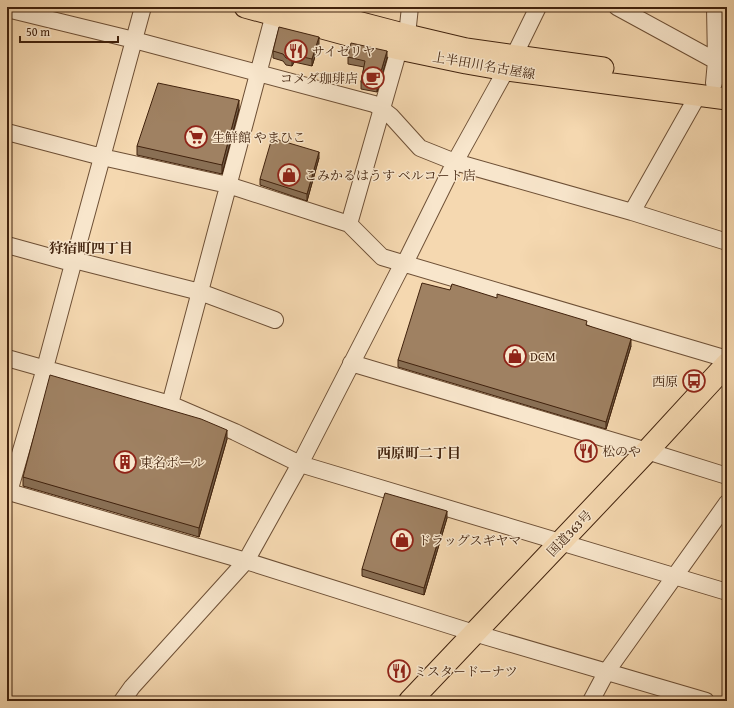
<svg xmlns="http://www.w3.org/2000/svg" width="734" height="708" viewBox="0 0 734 708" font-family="'Gentium Book Plus','Noto Serif JP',serif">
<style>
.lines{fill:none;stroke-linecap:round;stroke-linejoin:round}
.minor-casing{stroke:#6e5036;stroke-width:18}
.major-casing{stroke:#41220d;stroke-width:23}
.highway-casing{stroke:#41220d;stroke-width:24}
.minor{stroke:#f8e6cc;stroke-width:16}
.major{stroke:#f5d8b0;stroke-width:21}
.highway{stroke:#f5d8b0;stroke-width:22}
.wall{fill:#896f54;stroke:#41220d}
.shaded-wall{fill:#6f5a45;stroke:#41220d}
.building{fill:#9f8162;stroke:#41220d}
.labels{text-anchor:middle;stroke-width:3;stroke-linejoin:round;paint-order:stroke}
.poi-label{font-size:13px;fill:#41220d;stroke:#f8e6cc;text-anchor:start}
.street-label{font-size:13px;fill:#41220d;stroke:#f8e6cc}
.neighbourhood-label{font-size:14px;font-weight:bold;fill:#41220d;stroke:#f8e6cc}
</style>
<rect width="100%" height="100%" fill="#f5d8b0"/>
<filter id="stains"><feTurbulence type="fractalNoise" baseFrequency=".005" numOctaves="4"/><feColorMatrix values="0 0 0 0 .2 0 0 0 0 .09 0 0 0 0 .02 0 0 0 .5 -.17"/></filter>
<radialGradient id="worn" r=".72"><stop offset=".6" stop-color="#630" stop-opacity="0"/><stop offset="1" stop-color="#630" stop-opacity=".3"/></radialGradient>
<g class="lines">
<g class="minor-casing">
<path id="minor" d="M143,7L74,260L45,368L9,492L246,561L474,633L706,701
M617,7L716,61
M7,9L134,40L374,104L382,109L391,116L420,148L455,162L632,212L727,242
M407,35L410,7
M514,56L538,7
M714,83L716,61L715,7
M7,132L102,157L228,185L349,224L382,257L727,359
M632,212L698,95
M349,224L399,49
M7,245L65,261L74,260L200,292L275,320
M7,358L170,404L235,432L300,464L727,592
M351,363L647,451L727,476
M170,404L274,14
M122,701L132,687L246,561L300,464L401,267L405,263L455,162L506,70
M591,701L607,671L727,503"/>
</g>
<g class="major-casing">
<path id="major" d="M245,7L399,49L466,63L506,70L727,99
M308,9L407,35L466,49L603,68"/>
</g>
<g class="highway-casing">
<path id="highway" d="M410,701L647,451L727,364"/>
</g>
<use href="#minor" class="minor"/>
<use href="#major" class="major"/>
<use href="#highway" class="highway"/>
</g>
<path class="wall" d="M319,44L312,66L294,62L292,66L286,65L283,61L273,58V51Z
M348,57L387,58L377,92L361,89V82L364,67L348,64Z
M239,109L222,174L137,155V146Z
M319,158L307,201L260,185V179Z
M450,290L587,325L631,346L606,429L398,367V360Z
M227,439L199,537L23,486V477Z
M447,518L424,595L362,576V569Z"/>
<path class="shaded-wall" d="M319,37V44L312,66V59Z
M387,51V58L377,92V85Z
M294,55V62L292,66V59Z
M239,100V109L222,174V165Z
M319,152V158L307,201V194Z
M631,339V346L606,429V422Z
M227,430V439L199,537V528Z
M447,511V518L424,595V588Z"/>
<path class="building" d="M279,27L319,37L312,59L294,55L292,59L286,58L283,54L273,51Z
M351,43L387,51L377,85L361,82L365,61L348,57Z
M158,83L239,100L222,165L137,146Z
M272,138L319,152L307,194L260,179Z
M422,283L450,290L452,284L497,298V294L587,321L586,325L631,339L606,422L398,360Z
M50,375L201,419L227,430L199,528L23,477Z
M385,493L447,511L424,588L362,569Z"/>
<defs>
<g id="restaurant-ring" transform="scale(1.15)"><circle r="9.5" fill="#f8e6cc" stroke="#8f2418" stroke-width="1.5"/><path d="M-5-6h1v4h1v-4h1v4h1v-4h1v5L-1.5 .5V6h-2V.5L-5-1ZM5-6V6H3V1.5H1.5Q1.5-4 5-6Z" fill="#8f2418"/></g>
<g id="cafe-ring" transform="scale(1.15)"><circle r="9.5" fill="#f8e6cc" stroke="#8f2418" stroke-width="1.5"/><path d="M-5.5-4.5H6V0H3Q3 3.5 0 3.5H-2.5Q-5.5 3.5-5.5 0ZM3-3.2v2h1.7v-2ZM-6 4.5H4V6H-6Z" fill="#8f2418"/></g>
<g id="supermarket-ring" transform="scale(1.15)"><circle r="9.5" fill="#f8e6cc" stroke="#8f2418" stroke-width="1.5"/><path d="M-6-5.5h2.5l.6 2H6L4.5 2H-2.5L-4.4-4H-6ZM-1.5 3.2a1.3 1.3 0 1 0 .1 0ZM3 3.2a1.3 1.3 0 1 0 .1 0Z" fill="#8f2418"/></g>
<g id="shop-ring" transform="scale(1.15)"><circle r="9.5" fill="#f8e6cc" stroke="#8f2418" stroke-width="1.5"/><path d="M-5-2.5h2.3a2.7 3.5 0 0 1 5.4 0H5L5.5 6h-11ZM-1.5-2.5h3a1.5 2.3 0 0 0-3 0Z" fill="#8f2418"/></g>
<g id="bus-ring" transform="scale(1.15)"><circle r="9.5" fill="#f8e6cc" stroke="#8f2418" stroke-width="1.5"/><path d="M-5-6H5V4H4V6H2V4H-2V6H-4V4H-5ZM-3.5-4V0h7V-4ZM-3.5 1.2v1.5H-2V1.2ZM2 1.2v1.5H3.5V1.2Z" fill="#8f2418"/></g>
<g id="building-ring" transform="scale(1.15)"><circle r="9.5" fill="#f8e6cc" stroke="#8f2418" stroke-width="1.5"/><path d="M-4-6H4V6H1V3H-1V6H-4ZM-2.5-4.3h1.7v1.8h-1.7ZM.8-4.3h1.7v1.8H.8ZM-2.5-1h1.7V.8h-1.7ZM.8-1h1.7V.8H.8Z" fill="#8f2418"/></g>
</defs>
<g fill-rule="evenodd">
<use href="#restaurant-ring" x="296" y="51"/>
<use href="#cafe-ring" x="373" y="78"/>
<use href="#supermarket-ring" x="196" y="137"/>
<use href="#shop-ring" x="289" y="175"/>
<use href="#shop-ring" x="515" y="356"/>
<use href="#bus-ring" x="694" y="381"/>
<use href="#restaurant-ring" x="586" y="451"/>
<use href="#building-ring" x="125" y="462"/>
<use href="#shop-ring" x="402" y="540"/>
<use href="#restaurant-ring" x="399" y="671"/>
</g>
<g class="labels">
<g class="poi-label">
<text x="312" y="56">サイゼリヤ</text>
<text x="358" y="83" text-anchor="end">コメダ珈琲店</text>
<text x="212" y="142">生鮮館 やまひこ</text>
<text x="304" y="180">こみかるはうす ベルコート店</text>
<text x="530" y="361">DCM</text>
<text x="678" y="386" text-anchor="end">西原</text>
<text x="602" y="456">松のや</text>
<text x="140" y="467">東名ボール</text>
<text x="418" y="545">ドラッグスギヤマ</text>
<text x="414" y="676">ミスタードーナツ</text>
</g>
<g class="street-label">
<text transform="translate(484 65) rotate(10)" y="5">上半田川名古屋線</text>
<text transform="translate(569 533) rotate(-46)" y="5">国道363号</text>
</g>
<g class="neighbourhood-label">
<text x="91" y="253">狩宿町四丁目</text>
<text x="419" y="458">西原町二丁目</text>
</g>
</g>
<rect width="734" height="708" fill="none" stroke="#f5d8b0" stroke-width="24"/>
<rect x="8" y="8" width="718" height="692" fill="none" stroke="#41220d" stroke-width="2"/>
<rect x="12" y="12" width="710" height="684" fill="none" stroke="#41220d"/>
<path d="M20 36v6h98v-6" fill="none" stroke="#41220d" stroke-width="2"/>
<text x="26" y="36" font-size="12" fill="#41220d" stroke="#f8e6cc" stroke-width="3" paint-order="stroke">50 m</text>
<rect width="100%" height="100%" filter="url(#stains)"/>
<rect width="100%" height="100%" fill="url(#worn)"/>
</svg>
